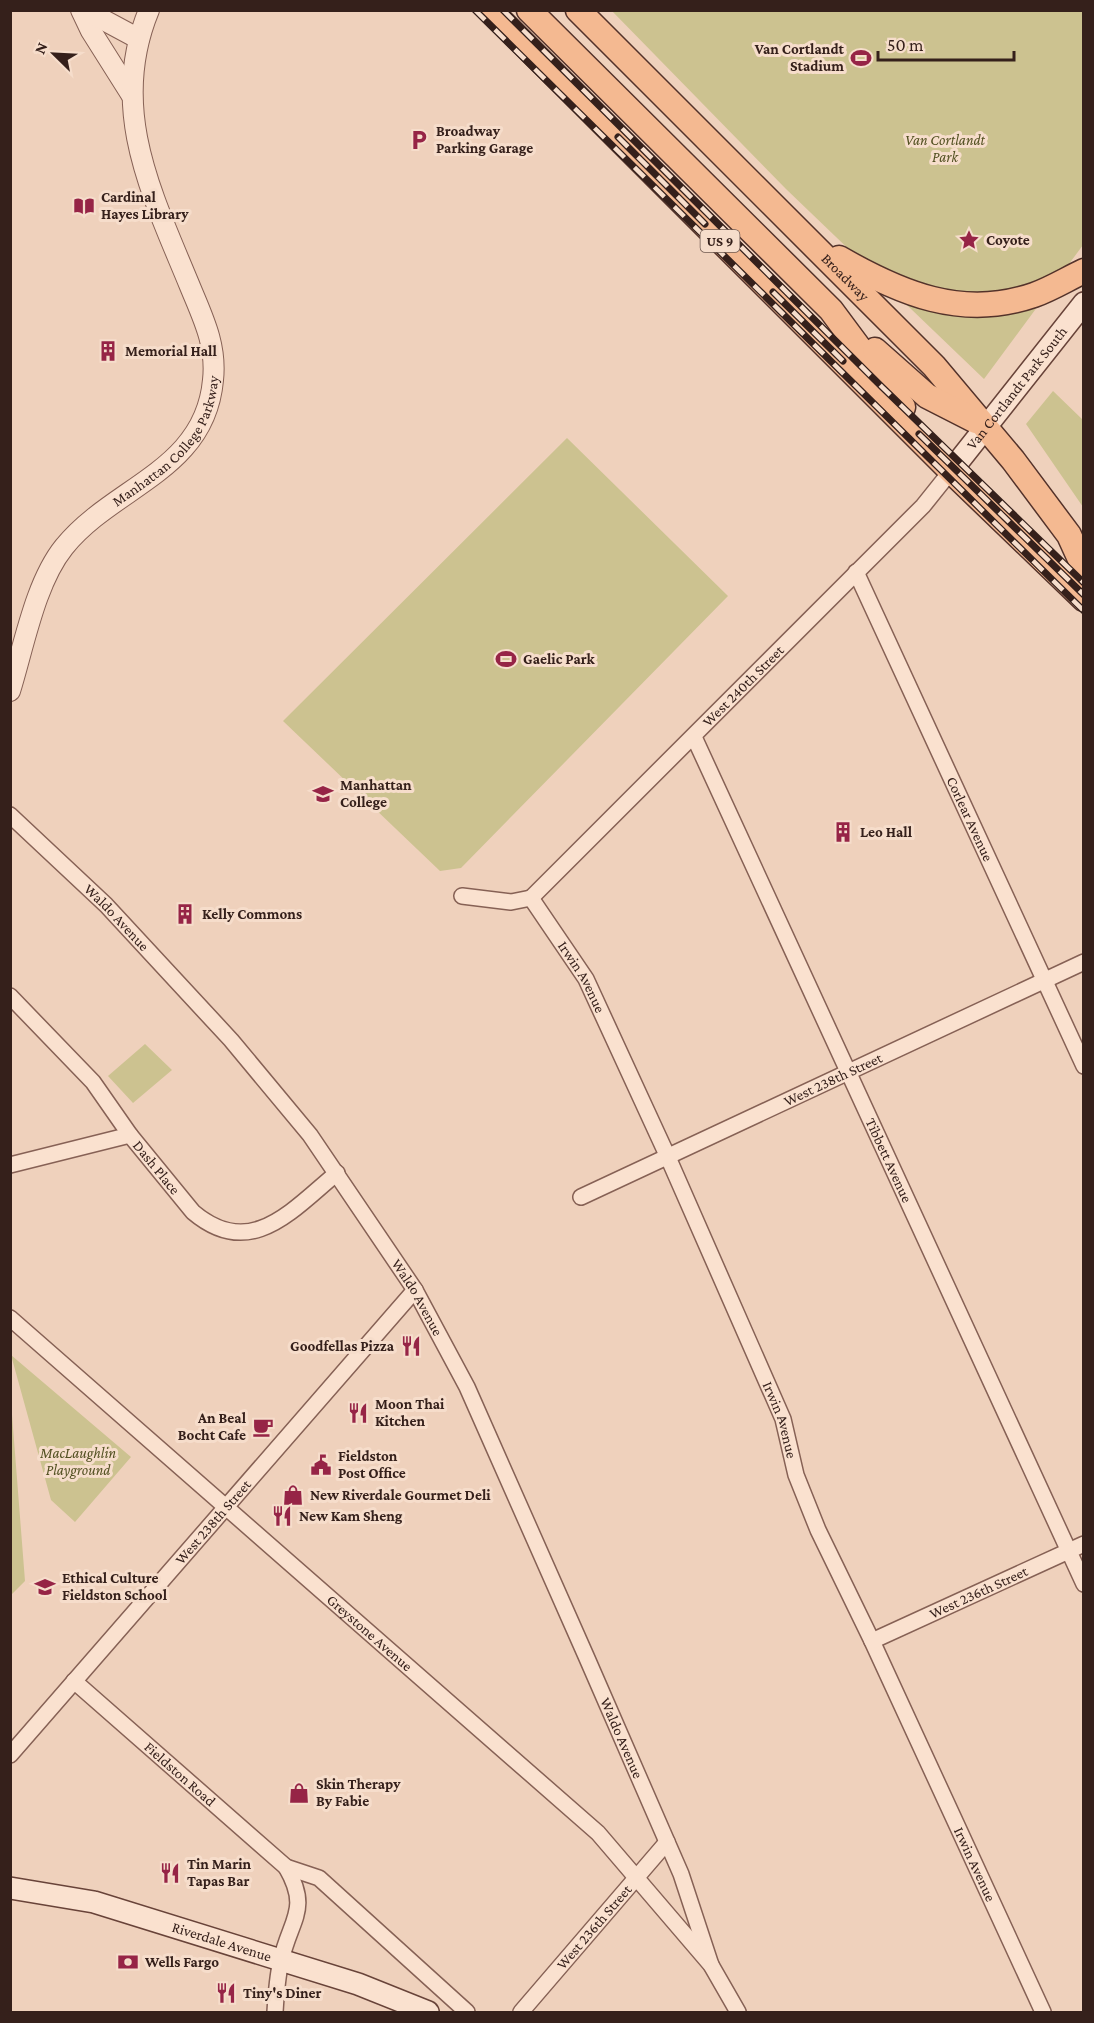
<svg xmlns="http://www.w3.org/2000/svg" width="1094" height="2023" viewBox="0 0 1094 2023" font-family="'Crimson Pro',serif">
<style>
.green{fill:#ccc290}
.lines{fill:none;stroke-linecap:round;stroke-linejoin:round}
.minor-casing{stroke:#866155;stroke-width:18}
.tertiary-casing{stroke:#866155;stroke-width:22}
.secondary-casing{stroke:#684339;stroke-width:24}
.primary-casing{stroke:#53322a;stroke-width:27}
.minor{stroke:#fae1cf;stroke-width:15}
.tertiary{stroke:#fae1cf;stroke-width:20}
.secondary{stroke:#fae1cf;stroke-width:21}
.primary{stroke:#f4b991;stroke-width:24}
.rail-casing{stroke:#35201b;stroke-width:7}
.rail{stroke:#f6ddcb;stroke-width:4.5;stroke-dasharray:14;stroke-linecap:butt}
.labels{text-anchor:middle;stroke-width:6;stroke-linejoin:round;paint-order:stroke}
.shield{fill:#f6ddcb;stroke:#6f5950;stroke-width:1.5}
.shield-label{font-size:14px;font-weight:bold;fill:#35201b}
.poi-label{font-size:15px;font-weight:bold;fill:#35201b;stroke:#f6ddcb;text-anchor:start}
.park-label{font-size:15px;font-style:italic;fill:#525021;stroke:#f6ddcb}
.street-label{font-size:15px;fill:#35201b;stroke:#f6ddcb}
</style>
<rect width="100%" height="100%" fill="#efd1bc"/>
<path class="green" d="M612,11H1083V245L984,379L786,189Z
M1053,391L1083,420V507L1026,424Z
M567,438L728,596L461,868L440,871L283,721Z
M145,1044L172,1070L133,1103L108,1076Z
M11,1355L131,1457L75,1522L51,1500Z
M11,1402L25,1581L11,1595H10Z"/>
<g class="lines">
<g class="minor-casing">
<g id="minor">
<path id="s1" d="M856,572L1084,1066"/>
<path id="s2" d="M694,737L1084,1584"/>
<path id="s3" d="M10,815L106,905L231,1040L310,1135L415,1290L467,1387L586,1656L681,1874L711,1965"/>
<path d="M462,896L511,902L531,898"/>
<path id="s4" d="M531,898L586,979L667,1155L783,1419L796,1475L818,1530L872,1641L1043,2012"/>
<path id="s5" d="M531,898L923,506L951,471"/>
<path id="s6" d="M10,996L93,1082L130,1135L193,1212C251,1261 292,1210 337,1173"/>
<path d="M10,1165L130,1135"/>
<path id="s7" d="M581,1197L1084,962"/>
<path id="s8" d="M10,1318L598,1833L711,1965L738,2012"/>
<path id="s9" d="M872,1641L1084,1544"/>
<path id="s10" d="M74,1681L286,1867L319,1878L467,2012"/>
<path id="s11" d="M10,1755L415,1290"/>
<path d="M275,2012C276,1995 277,1978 281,1961C290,1919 311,1910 286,1867"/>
<path id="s12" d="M521,2012L667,1842"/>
</g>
</g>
<g class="tertiary-casing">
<g id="tertiary">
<path d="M81,10L91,31L132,96"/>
<path d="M85,10L139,39"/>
<path id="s13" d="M10,691C24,646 35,583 64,547C113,486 205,471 213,380C217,344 202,316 189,284C152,194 108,109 149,10"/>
</g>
</g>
<g class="secondary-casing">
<g id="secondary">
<path id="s14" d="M951,471L1084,303"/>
<path id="s15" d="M10,1888L94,1902L358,1984L428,2012"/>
</g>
</g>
<g class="primary-casing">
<g id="primary">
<path d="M490,10L951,471L1084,599"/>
<path d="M529,10L831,310L903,407"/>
<path id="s16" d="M578,10L934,366L1013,460L1069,535L1084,568"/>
<path d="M839,258C900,293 962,320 1034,295C1051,289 1067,279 1084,271"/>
<path d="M875,350L927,396L976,421"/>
</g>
</g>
<use href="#minor" class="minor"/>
<use href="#tertiary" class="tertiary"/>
<use href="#secondary" class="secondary"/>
<use href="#primary" class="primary"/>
<g class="rail-casing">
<path id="rail" d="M475,10L1084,611
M503,10L882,387L1084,583
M618,137L705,224
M773,292L843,361
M919,434L1084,595"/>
</g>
<use href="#rail" class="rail"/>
</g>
<defs>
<g id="stadium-bare" transform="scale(1.62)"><path d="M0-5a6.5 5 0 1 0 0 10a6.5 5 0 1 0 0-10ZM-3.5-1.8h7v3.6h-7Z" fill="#962446" stroke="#f6ddcb" stroke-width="2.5" paint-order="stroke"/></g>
<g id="parking-bare" transform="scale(1.62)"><path d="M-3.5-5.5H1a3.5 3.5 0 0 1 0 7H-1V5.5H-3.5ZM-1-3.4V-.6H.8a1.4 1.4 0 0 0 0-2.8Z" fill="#962446" stroke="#f6ddcb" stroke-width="2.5" paint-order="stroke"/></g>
<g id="library-bare" transform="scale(1.62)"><path d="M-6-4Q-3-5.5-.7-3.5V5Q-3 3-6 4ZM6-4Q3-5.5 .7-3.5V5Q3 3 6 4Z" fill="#962446" stroke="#f6ddcb" stroke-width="2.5" paint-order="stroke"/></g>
<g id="sight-bare" transform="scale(1.62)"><path d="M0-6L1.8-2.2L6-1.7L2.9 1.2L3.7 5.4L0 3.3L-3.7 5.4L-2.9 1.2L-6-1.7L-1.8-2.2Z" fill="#962446" stroke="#f6ddcb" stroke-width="2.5" paint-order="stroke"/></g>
<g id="building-bare" transform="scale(1.62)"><path d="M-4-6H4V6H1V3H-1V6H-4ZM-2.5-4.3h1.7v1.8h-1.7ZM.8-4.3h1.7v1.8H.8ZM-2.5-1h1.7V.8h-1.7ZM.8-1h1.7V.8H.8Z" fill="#962446" stroke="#f6ddcb" stroke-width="2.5" paint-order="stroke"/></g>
<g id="university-bare" transform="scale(1.62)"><path d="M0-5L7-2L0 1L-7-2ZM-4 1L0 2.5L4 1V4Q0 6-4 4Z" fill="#962446" stroke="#f6ddcb" stroke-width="2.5" paint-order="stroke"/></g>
<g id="restaurant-bare" transform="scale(1.62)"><path d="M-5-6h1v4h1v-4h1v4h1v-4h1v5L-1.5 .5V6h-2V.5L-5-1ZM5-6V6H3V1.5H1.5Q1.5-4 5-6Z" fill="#962446" stroke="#f6ddcb" stroke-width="2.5" paint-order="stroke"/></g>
<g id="cafe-bare" transform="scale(1.62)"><path d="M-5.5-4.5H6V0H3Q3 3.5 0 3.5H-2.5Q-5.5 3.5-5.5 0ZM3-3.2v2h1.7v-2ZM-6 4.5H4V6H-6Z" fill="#962446" stroke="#f6ddcb" stroke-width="2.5" paint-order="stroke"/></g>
<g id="civic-bare" transform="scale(1.62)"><path d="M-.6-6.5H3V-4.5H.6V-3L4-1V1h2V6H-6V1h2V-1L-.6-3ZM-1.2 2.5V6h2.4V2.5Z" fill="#962446" stroke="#f6ddcb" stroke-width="2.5" paint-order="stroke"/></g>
<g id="shop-bare" transform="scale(1.62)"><path d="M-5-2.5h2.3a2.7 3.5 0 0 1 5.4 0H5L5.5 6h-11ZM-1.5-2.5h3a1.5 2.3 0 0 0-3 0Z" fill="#962446" stroke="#f6ddcb" stroke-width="2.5" paint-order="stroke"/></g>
<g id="school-bare" transform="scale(1.62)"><path d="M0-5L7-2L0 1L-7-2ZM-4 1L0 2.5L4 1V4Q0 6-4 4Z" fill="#962446" stroke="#f6ddcb" stroke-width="2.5" paint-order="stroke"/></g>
<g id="bank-bare" transform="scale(1.62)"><path d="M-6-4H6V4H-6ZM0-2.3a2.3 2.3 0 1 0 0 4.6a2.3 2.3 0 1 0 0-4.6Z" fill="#962446" stroke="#f6ddcb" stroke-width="2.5" paint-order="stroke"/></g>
</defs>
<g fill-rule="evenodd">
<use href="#stadium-bare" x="861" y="58"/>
<use href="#parking-bare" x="419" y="140"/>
<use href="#library-bare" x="84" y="206"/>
<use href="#sight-bare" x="969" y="240"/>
<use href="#building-bare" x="108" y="351"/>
<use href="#stadium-bare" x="506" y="659"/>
<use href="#university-bare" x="323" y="794"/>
<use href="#building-bare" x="843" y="832"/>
<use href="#building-bare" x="185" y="914"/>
<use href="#restaurant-bare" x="411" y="1346"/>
<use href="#restaurant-bare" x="358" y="1413"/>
<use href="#cafe-bare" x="263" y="1427"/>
<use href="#civic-bare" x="321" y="1465"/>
<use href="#shop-bare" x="293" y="1495"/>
<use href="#restaurant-bare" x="282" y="1516"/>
<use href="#school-bare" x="45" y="1587"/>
<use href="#shop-bare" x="299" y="1793"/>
<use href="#restaurant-bare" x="170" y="1873"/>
<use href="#bank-bare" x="128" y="1962"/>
<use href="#restaurant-bare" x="226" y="1993"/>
</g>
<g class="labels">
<rect class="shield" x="700.5" y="230" width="39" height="22" rx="4.5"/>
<g class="shield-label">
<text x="720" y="246">US 9</text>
</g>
<g class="poi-label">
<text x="844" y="54" text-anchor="end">Van Cortlandt<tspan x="844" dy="17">Stadium</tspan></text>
<text x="436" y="136">Broadway<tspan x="436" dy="17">Parking Garage</tspan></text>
<text x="101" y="202">Cardinal<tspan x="101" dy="17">Hayes Library</tspan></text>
<text x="986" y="245">Coyote</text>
<text x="125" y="356">Memorial Hall</text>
<text x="523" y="664">Gaelic Park</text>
<text x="340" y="790">Manhattan<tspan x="340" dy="17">College</tspan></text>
<text x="860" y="837">Leo Hall</text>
<text x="202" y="919">Kelly Commons</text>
<text x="394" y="1351" text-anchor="end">Goodfellas Pizza</text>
<text x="375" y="1409">Moon Thai<tspan x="375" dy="17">Kitchen</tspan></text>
<text x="246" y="1423" text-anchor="end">An Beal<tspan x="246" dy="17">Bocht Cafe</tspan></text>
<text x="338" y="1461">Fieldston<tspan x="338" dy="17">Post Office</tspan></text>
<text x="310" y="1500">New Riverdale Gourmet Deli</text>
<text x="299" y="1521">New Kam Sheng</text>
<text x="62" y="1583">Ethical Culture<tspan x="62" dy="17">Fieldston School</tspan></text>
<text x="316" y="1789">Skin Therapy<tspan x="316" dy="17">By Fabie</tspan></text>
<text x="187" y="1869">Tin Marin<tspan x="187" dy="17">Tapas Bar</tspan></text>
<text x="145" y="1967">Wells Fargo</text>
<text x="243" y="1998">Tiny's Diner</text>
</g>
<g class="park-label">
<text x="945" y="145">Van Cortlandt<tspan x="945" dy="17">Park</tspan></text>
<text x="78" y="1458">MacLaughlin<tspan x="78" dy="17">Playground</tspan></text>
</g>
<g class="street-label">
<text dy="5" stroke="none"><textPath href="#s16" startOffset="378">Broadway</textPath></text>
<text dy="5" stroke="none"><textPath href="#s14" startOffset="106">Van Cortlandt Park South</textPath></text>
<text dy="5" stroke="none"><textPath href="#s13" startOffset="306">Manhattan College Parkway</textPath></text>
<text dy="5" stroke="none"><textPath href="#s5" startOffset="300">West 240th Street</textPath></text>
<text dy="5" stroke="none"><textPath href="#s1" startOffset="272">Corlear Avenue</textPath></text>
<text dy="5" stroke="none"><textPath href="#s3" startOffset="148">Waldo Avenue</textPath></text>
<text dy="5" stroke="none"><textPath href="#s4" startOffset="94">Irwin Avenue</textPath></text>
<text dy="5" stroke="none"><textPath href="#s7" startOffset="278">West 238th Street</textPath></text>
<text dy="5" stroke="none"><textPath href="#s2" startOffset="466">Tibbett Avenue</textPath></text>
<text dy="5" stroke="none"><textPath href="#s6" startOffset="226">Dash Place</textPath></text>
<text dy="5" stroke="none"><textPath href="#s3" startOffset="634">Waldo Avenue</textPath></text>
<text dy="5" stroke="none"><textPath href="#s4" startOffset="580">Irwin Avenue</textPath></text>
<text dy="5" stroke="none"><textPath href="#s11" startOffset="309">West 238th Street</textPath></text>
<text dy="5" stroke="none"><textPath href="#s9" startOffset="117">West 236th Street</textPath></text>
<text dy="5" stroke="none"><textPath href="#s8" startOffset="478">Greystone Avenue</textPath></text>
<text dy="5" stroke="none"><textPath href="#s3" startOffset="1120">Waldo Avenue</textPath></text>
<text dy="5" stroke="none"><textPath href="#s10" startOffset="141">Fieldston Road</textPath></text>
<text dy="5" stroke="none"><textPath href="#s4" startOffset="1066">Irwin Avenue</textPath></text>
<text dy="5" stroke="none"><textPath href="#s12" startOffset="112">West 236th Street</textPath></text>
<text dy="5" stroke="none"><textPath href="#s15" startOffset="219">Riverdale Avenue</textPath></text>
</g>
</g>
<rect width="1094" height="2023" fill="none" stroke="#35201b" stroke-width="24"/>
<g transform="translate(54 54) rotate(294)" stroke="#f6ddcb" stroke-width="4.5" paint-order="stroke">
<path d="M0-4.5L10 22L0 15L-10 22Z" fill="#35201b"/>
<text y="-9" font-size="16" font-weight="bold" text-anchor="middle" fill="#35201b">N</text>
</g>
<path d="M878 51v9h136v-9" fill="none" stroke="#35201b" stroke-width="3"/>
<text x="887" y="51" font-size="18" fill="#35201b" stroke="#f6ddcb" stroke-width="4.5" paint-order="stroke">50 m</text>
</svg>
